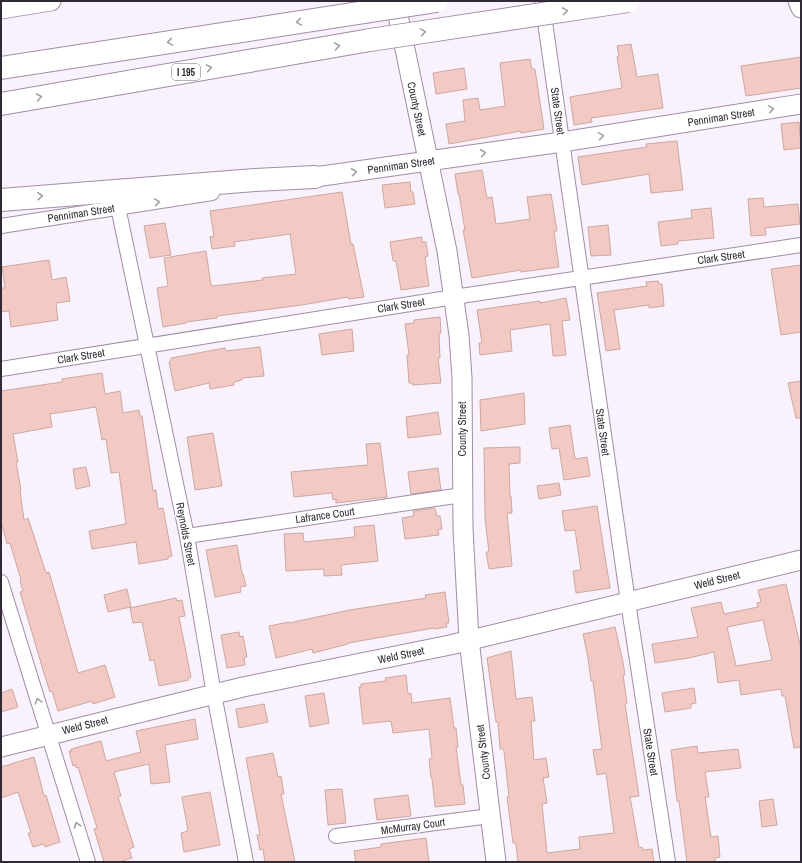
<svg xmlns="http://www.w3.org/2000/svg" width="802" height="863" viewBox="0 0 802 863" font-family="'Archivo Narrow',sans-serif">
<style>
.building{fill:#f3c9c3;stroke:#cca8a2;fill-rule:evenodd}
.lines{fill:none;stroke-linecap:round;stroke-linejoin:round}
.minor-casing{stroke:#a08da6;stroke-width:16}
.secondary-casing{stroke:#a08da6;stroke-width:21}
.motorway-casing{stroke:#a08da6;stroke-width:24}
.minor{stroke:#fff;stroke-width:14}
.secondary{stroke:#fff;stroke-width:19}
.motorway{stroke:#fff;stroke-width:22}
.motorway-bridge-casing{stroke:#a08da6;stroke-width:24;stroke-linecap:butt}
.motorway-bridge{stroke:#fff;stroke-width:22}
.oneway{stroke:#a29fa4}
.labels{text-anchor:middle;stroke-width:3;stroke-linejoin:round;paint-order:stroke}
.shield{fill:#fff;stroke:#6f6971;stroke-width:1}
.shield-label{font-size:10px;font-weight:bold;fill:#312934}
.street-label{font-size:11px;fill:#312934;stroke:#fff}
</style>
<rect width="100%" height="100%" fill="#f9f1fc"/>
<path class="building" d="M631,44L637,77L658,74L663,108L591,118L592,122L574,125L570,97L622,88L617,57L619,56L617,46Z
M801,57V88L746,96L741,66Z
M530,59L532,69H535L544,129L521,133V131L449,144L446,124L465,121L463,100L478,98L480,110L505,106L500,63Z
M464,68L467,89L436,94L433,73Z
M799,122L801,148L784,150L781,124Z
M677,141L683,190L651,193L649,174L582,185L578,157L647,147L646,144Z
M482,170L487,198L492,197L496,224L530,219L527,197L551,194L557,231H554L559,267L521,272V270L472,278L463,230H465L459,194H458L455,174Z
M410,182L411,192H413L415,204L385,208L382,185Z
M342,192L351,244H353L364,297L349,299L348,297L302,305L217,316V318L186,322V323L163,327L157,288L168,286L164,258L206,251L211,285L213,286L263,280L262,278L296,274L290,234L234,242L235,246L212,249L210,237L214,236L210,211Z
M763,198L764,207L798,204L800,224L765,228L766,235L751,236L748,199Z
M711,208L714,238L678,241V244L661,246L658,222L692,218L691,210Z
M165,223L171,255L150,258L144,226Z
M608,225L611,255L591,256L588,227Z
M422,237V242H426L428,256L425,257L429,286L401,290L396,261H393L390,242Z
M49,260L52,280L66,277L70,301L56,303L58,320L11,327L9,311L1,312V288H5L2,267Z
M801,265V332L781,335L771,269Z
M658,281L659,284H662L664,306L649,308V305L614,310L620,349L606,351L597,293L647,286L646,282Z
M566,298L570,320L562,321L566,355L553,356L550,324L510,330L512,351L480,355L479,343H482L477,310L540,301V303Z
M440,317L441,333L439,334L440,358H438L441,383L413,385L412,383H409L407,355H409L405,324L414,323V320Z
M352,329L354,351L322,355L319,334Z
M260,347L264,376L242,378V380L234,382V385L210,389L209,383L175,391L169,362L171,361V358L225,348L226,351Z
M102,373L105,394L120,391L123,413L139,410L140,416H142L153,491L156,490L158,509L163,508L172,556L168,557V559L139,564L136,542L92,549L89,531L126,524L119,472L111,473L106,439L102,440L96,407L50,414L52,427L13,434L18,462H16L21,490L20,491L24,520L28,518L46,573L49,572L78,673L105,665L115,697L93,704L92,701L58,711L52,691L50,692L46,680L20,592L23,591L20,581L21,580L10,543L7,544L1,522V391L62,382V379Z
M801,381V418H796L788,383Z
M524,393L525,424L481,431L480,400Z
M438,412L441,434L408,438L406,417Z
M570,425L575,459L587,457L590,476L564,480L559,448L552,449L549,428Z
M213,433L222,486L195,490L187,437Z
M380,443L387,497L336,503V499L333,500L332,493L294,497L291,472L368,465L366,444Z
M520,447V463L509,464L510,496H511L512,513H507L512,566L489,569L486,552H489L485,518L484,448Z
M86,467L90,486L76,489L73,469Z
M438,468L441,490L411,494L408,472Z
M559,483L561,495L539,499L537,486Z
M597,506L610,588L576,593L573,571L581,570L575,530L565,531L562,511Z
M435,508L437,516H440L442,529L438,530L439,535L405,539L402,518L414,516L413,511Z
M374,525L378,561L341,565L342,575L324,576V569L286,571L284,534L303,533L304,542L355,537L354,527Z
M237,545L242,574H243L246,586L240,587L241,592L215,597L206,550Z
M786,584L801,649V747L794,748L785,696H782L781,689L741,695L739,680L718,683L714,652L689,658L655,663L652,644L698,637L691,608L721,602L724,614L758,607L757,603L761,602L758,590ZM763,620L772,660L736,666L727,627Z
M127,589L131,607L108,612L104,595Z
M445,592L449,623H446L447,627L434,629V628L348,643V644L313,653L312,649L276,658L269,626L289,622V623L350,610L426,598L425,595Z
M176,598L177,601L182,600L185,616L179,617L191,677L188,678L189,680L159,686L154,660L150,661L142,622L133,623L130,608Z
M615,627L623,662L625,675H623L627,703L625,704L639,796L630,797L639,848L642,847L643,850L652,849L654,862H518L516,845L515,843H513L507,797H509L504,751L503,749H500L498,722H496L487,658L511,651L516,699L532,697L535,721H531L534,760L546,758L549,777L543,778L547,803L542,804L547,853L580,849L579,837L614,833L606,773L597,775L593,750L602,749L593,681H591L588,658L583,634Z
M239,632L240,637L243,636L247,657L244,658L245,665L227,668L221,635Z
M406,675L408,694L411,693L412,703L450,698L454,728H456L458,747H456L461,785H463L465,804L435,807L432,778H431L429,759L432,758L429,729L393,733L391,721L363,724L359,687H361V684L386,681L385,678Z
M694,688L696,703L691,704V708L665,712L662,693Z
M12,689L18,707L1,712V693Z
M324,693L329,723L310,727L305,696Z
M264,704L268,722L239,728L236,709Z
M195,719L198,739L165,745L170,782L151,784L149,764L114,772L121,796L118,797L134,847L129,849L132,858L119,862H104L94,829L97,828L78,767L76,768V765L73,766L69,751H72L71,749L101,741L106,761L141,752L136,731Z
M697,746L698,753L738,749L741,768L705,772L709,797H705L711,837L718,836L720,857L715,858V862H687L679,801H677L671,750Z
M273,753L278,777L281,776L284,794H281L295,862H265L263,849L260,850L257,835H260L246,758Z
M34,757L44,796L46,795L60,842L45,847L44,844L33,847L28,833H31L18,792L1,798V767Z
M342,789L346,823L328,825L325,790Z
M210,792L220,845L184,852L181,833L188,831L182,797Z
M408,795L411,816L377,820L374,799Z
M773,799L777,825L762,827L759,801Z
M426,838L429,862H356L354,851L381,847V844Z"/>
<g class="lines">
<g class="minor-casing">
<path id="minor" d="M542,1L628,602L668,862
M118,207L187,536L214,694L246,862
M1,226L212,193
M1,369L454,297L801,245
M187,536L462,495
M1,582L88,862
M336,836L490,816"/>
</g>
<g class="secondary-casing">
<path id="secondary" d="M395,1L447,251L459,335L462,378L463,529L469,640L496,862
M798,1L801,8
M1,9L51,1
M315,177L562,142L801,104
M1,747L243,687L450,645L801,560"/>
</g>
<g class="motorway-casing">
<path id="motorway" d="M1,68L365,12
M1,104L370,40
M1,200L255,180L315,177"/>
</g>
<use href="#minor" class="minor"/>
<use href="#secondary" class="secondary"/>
<use href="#motorway" class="motorway"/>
<g class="motorway-bridge-casing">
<path id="motorway-bridge" d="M365,12L437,1
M370,40L628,1"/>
</g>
<use href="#motorway-bridge" class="motorway-bridge"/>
</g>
<defs><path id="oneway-chevron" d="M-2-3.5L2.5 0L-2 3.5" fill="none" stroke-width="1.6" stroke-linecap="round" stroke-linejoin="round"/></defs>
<g class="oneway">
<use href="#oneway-chevron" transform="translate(565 11) rotate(-9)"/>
<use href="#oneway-chevron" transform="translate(299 22) rotate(171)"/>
<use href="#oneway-chevron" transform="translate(423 32) rotate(-9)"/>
<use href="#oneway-chevron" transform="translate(170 42) rotate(171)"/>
<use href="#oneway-chevron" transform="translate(337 46) rotate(-10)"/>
<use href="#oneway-chevron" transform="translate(209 68) rotate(-10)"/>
<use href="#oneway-chevron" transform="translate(39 97) rotate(-11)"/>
<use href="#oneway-chevron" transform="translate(771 109) rotate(-9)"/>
<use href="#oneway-chevron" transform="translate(601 136) rotate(-9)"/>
<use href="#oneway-chevron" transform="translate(483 153) rotate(-8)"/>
<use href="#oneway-chevron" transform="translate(354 172) rotate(-8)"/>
<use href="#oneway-chevron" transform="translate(40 196) rotate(-5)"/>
<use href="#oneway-chevron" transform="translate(157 202) rotate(-9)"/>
<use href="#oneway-chevron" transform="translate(38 701) rotate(-107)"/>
<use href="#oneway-chevron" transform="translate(77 825) rotate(-107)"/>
</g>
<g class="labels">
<rect class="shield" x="172" y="64" width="28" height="16" rx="3"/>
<g class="shield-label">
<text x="186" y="76">I 195</text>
</g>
<g class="street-label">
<text transform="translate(417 109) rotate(78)" y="4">County Street</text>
<text transform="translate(558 111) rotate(82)" y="4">State Street</text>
<text transform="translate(721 117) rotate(-9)" y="4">Penniman Street</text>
<text transform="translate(401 165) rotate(-8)" y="4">Penniman Street</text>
<text transform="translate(81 213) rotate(-9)" y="4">Penniman Street</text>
<text transform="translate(721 257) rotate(-8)" y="4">Clark Street</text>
<text transform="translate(401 305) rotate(-9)" y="4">Clark Street</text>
<text transform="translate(81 356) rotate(-9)" y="4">Clark Street</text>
<text transform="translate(462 429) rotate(-90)" y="4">County Street</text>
<text transform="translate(603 432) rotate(82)" y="4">State Street</text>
<text transform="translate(325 515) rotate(-8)" y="4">Lafrance Court</text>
<text transform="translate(186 534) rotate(79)" y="4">Reynolds Street</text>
<text transform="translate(717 580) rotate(-14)" y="4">Weld Street</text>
<text transform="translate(401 655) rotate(-12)" y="4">Weld Street</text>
<text transform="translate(85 725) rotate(-14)" y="4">Weld Street</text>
<text transform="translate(483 752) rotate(-97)" y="4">County Street</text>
<text transform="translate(651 752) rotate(81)" y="4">State Street</text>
<text transform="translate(413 826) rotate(-8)" y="4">McMurray Court</text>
</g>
</g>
<rect width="802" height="863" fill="none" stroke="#312934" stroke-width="4"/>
</svg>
